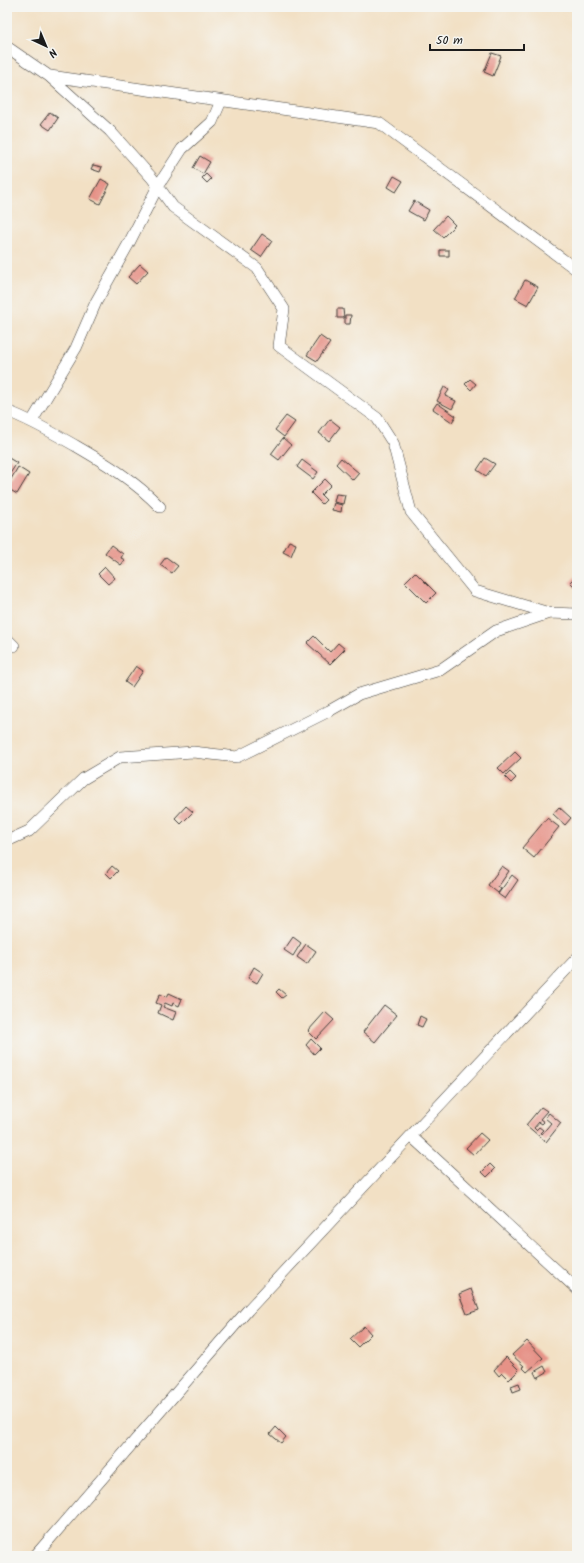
<svg xmlns="http://www.w3.org/2000/svg" width="584" height="1563" viewBox="0 0 584 1563" font-family="Kalam,sans-serif">
<style>
.building{fill:#e69287}
.lines{fill:none;stroke-linecap:round;stroke-linejoin:round}
.minor-casing{stroke:#3c3935;stroke-width:12}
.minor{stroke:#fff;stroke-width:11}
</style>
<rect width="100%" height="100%" fill="#f6f6f2"/>
<filter id="ink" filterUnits="userSpaceOnUse"><feTurbulence type="fractalNoise" baseFrequency=".025" numOctaves="2"/><feDisplacementMap in="SourceGraphic" scale="8" xChannelSelector="R" yChannelSelector="G"/><feConvolveMatrix kernelMatrix="1 2 1 2 8 2 1 2 1" color-interpolation-filters="sRGB"/></filter>
<filter id="wash" filterUnits="userSpaceOnUse"><feTurbulence type="fractalNoise" baseFrequency=".012" numOctaves="4" result="noise"/><feDisplacementMap in="SourceGraphic" scale="16" xChannelSelector="R" yChannelSelector="G"/><feGaussianBlur stdDeviation="0.9" result="paint"/><feColorMatrix in="noise" values="0 0 0 0 0 0 0 0 0 0 0 0 0 0 0 0 0 1.4 0 .05"/><feComposite in="paint" operator="in"/></filter>
<g filter="url(#wash)">
<rect width="100%" height="100%" fill="#f2e0c4"/>
<g id="blocks">
<path class="building" d="M492,53L501,56L493,76L484,72Z
M50,112L58,118L50,130L41,124Z
M200,156L210,162L203,174L193,168Z
M93,165L102,167L100,172L91,169Z
M206,174L211,179L207,183L202,178Z
M394,176L403,181L396,192L388,187Z
M101,179L110,184L100,204L90,199Z
M414,201L429,210L424,220L408,211Z
M446,216L455,225L443,237L434,229Z
M262,234L272,241L261,257L251,250Z
M440,250H449V256H440Z
M140,264L148,271L136,284L128,277Z
M525,280L538,287L528,305L515,298Z
M337,309H343L344,318H337Z
M345,315H351L350,324H345Z
M320,336L330,343L317,361L307,355Z
M470,379L476,384L471,390L465,384Z
M444,387L449,390L445,396L456,401L452,409L437,401Z
M437,403L456,416L452,422L433,409Z
M286,416L295,422L284,437L275,430Z
M330,419L340,427L329,441L319,433Z
M283,438L291,445L279,460L271,454Z
M7,457L17,463L7,478Z
M341,458L359,473L353,480L336,464Z
M485,458L495,464L486,476L477,470Z
M302,460L318,472L313,479L297,467Z
M18,467L29,474L17,494L7,488V486Z
M325,479L331,485L321,495L326,500L322,504L311,493Z
M336,494L345,495L343,504L334,502Z
M334,503L342,505L341,512L332,510Z
M289,541L296,544L291,556L283,552Z
M111,545L123,554L121,558L125,560L121,565L105,553Z
M166,557L178,566L172,573L160,565Z
M105,567L115,578L108,584L98,574Z
M415,572L436,593L426,603L405,582Z
M575,577L577,579L576,588L570,582Z
M314,636L330,652L338,643L345,649L330,664L307,643Z
M136,666L143,671L132,687L125,682Z
M515,752L521,758L504,774L498,768Z
M510,772L516,778L511,783L505,777Z
M186,806L193,812L181,824L175,818Z
M559,807L571,818L565,825L553,814Z
M547,818L559,827L534,858L522,848Z
M112,866L118,871L111,878L106,873Z
M502,866L509,871L498,887L501,889L498,893L488,885Z
M512,875L518,880L505,899L498,894Z
M293,937L301,943L293,956L284,950Z
M306,944L316,951L307,964L297,957Z
M254,967L263,973L257,983L248,978Z
M279,989L286,995L282,998L276,992Z
M169,993L182,999L179,1006L173,1003L172,1006L165,1003L163,1007L176,1012L173,1020L158,1013L161,1005L156,1003L160,994L167,997Z
M384,1005L397,1015L375,1042L363,1032Z
M325,1012L334,1020L316,1039L308,1031Z
M420,1016L426,1019L422,1027L417,1025Z
M311,1039L320,1048L314,1054L306,1045Z
M541,1107L547,1111L540,1119L544,1122L542,1124L539,1122L534,1128L536,1130L539,1127L543,1130L540,1133L542,1134L551,1123L545,1118L549,1113L561,1123L546,1142L526,1125Z
M480,1133L488,1140L474,1155L466,1148Z
M490,1164L495,1169L487,1177L482,1172Z
M471,1289L479,1310L467,1314L459,1294Z
M364,1326L371,1334L358,1347L350,1339Z
M527,1341L543,1358L527,1372L522,1367L524,1366L512,1355Z
M506,1357L519,1370L509,1380L502,1373L499,1376L494,1370Z
M544,1366L547,1372L537,1378L534,1372Z
M519,1383L521,1389L513,1392L511,1386Z
M276,1427L286,1437L281,1443L270,1434Z"/>
</g>
</g>
<g filter="url(#ink)">
<use href="#blocks" fill-opacity="0" stroke="#3c3935" stroke-width="1"/>
<g class="lines">
<g class="minor-casing">
<path id="minor" d="M7,47L49,76L110,131L152,178L173,207L257,268L284,309L279,346L377,418L393,443L411,512L475,591L549,613
M50,76L379,123L577,270
M7,411C31,420 53,433 76,446C107,464 135,481 160,507
M32,421L76,348L96,302L129,243L158,186L182,149L212,122L221,101
M7,639L14,646
M7,841L29,831L83,779L120,757L193,752L237,757L329,711L359,694L440,670L496,631L549,613L577,614
M412,1137L577,1289
M35,1556L248,1310L577,958"/>
</g>
<use href="#minor" class="minor"/>
</g>
</g>
<rect width="584" height="1563" fill="none" stroke="#f6f6f2" stroke-width="24"/>
<g transform="translate(46 46) rotate(136)" stroke="#f6f6f2" stroke-width="3" paint-order="stroke">
<path d="M0-3L7 15L0 10L-7 15Z" fill="#1c1c1c"/>
<text y="-6" font-size="11" font-weight="bold" text-anchor="middle" fill="#1c1c1c">N</text>
</g>
<path d="M430 44v6h94v-6" fill="none" stroke="#1c1c1c" stroke-width="2"/>
<text x="436" y="44" font-size="12" fill="#1c1c1c" stroke="#f6f6f2" stroke-width="3" paint-order="stroke">50 m</text>
</svg>
